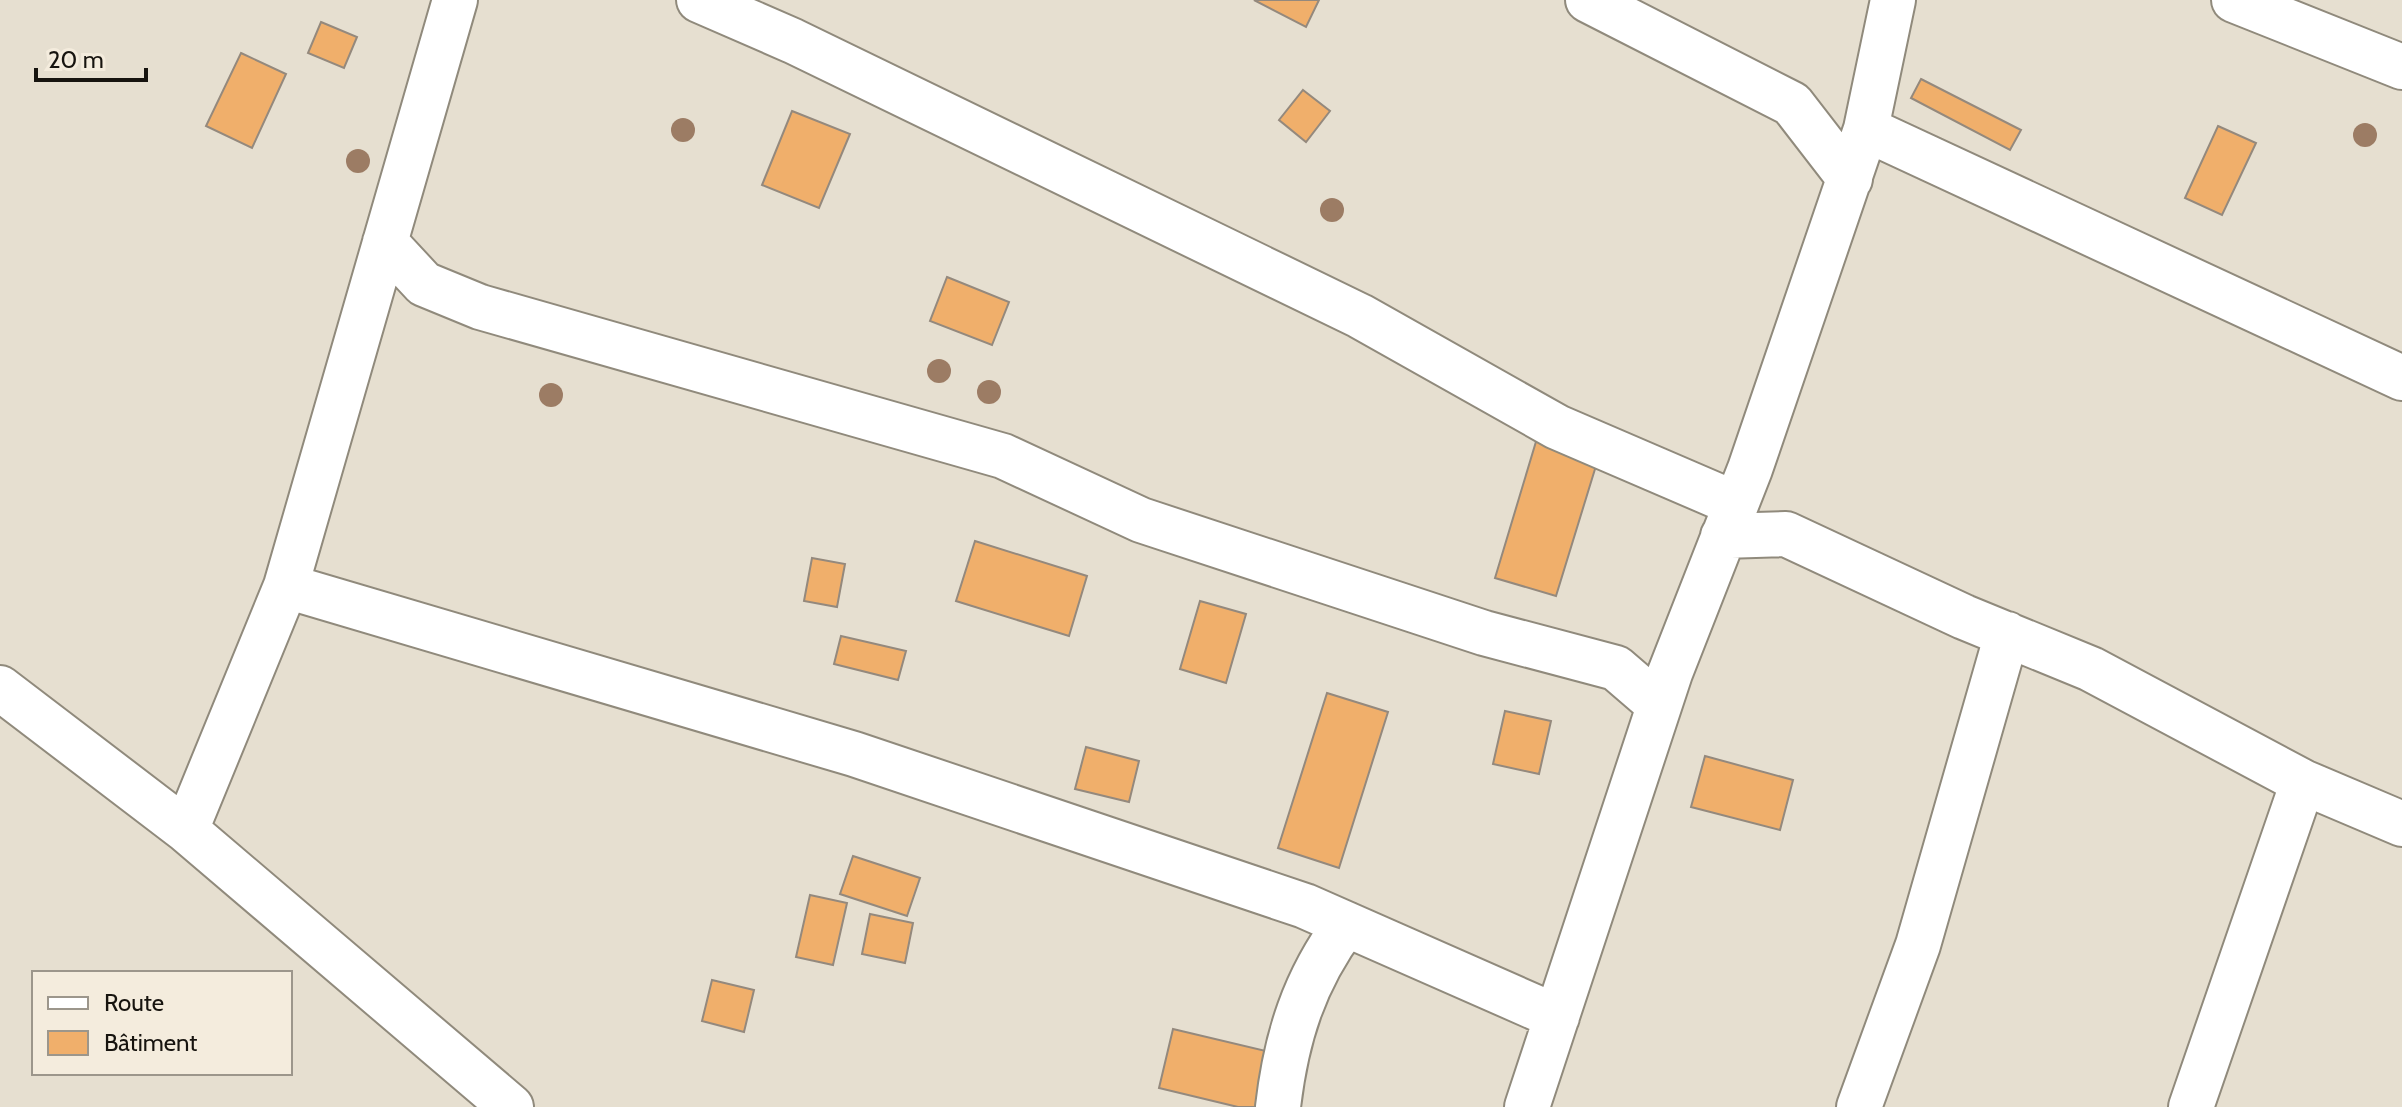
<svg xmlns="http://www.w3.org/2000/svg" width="2402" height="1107" viewBox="0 0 2402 1107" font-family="Cabin,sans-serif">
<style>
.building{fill:#f0af6b;stroke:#94897d;stroke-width:2}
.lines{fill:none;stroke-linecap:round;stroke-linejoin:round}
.minor-casing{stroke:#908a7c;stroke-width:48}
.minor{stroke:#fff;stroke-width:44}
.tree{fill:#9c7c64}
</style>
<rect width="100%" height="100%" fill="#e6dfd0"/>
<path class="building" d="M1254,0H1319L1306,27Z
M321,22L357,37L344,68L308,53Z
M241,53L286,74L252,148L206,126Z
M1921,79L2021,130L2010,150L1911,98Z
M1303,90L1330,111L1306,142L1279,120Z
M792,111L850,134L819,208L762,185Z
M2218,126L2256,143L2222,215L2185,198Z
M947,277L1009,302L992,345L930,321Z
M1541,425L1603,443L1556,596L1495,578Z
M975,541L1087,576L1069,636L956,601Z
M812,558L845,564L837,607L804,601Z
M1200,601L1246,614L1226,683L1180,669Z
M841,636L906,651L898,680L834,664Z
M1327,693L1388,712L1339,868L1278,848Z
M1505,711L1551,721L1539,774L1493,764Z
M1086,747L1139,761L1129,802L1075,789Z
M1705,756L1793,780L1780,830L1691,807Z
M853,856L920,878L907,916L840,894Z
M810,895L847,903L833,965L796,957Z
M870,914L913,923L905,963L862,954Z
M712,980L754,990L744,1032L702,1021Z
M1173,1029L1274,1053L1261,1107H1238L1159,1088Z"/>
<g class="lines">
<g class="minor-casing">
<path id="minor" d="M699,0L793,41L1360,316L1557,427L1736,504
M1588,0L1792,104L1850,179
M2234,0L2402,67
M1866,129L2402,378
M385,242L424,284L480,307L1003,456L1141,520L1484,633L1616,668L1659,705
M1723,536L1786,534L1964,617L2091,669L2303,782L2402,824
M286,586L854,754L1305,906L1557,1017
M0,688L186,830L511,1107
M186,830L286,586L455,0
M1278,1107C1286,1038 1304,980 1346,924
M1527,1107L1670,673L1750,469L1866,129L1893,0
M1859,1107L1918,945L2007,634
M2191,1107L2303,782"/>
</g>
<use href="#minor" class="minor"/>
</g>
<g class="tree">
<circle cx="683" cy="130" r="12"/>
<circle cx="2365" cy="135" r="12"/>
<circle cx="358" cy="161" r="12"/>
<circle cx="1332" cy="210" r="12"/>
<circle cx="939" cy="371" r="12"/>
<circle cx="989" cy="392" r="12"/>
<circle cx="551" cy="395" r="12"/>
</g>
<rect x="32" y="971" width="260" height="104" fill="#f4ecdd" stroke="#9c968b" stroke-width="2"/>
<rect x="48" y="997" width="40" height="12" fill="#ffffff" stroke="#9c968b" stroke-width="2"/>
<text x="104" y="1011" font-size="24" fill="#17140f">Route</text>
<rect x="48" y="1031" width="40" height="24" fill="#f0af6b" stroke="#9c968b" stroke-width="2"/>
<text x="104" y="1051" font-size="24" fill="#17140f">Bâtiment</text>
<path d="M36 68v12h110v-12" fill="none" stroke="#17140f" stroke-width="4"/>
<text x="48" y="68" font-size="24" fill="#17140f" stroke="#f4ecdd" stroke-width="6" paint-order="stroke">20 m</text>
</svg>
